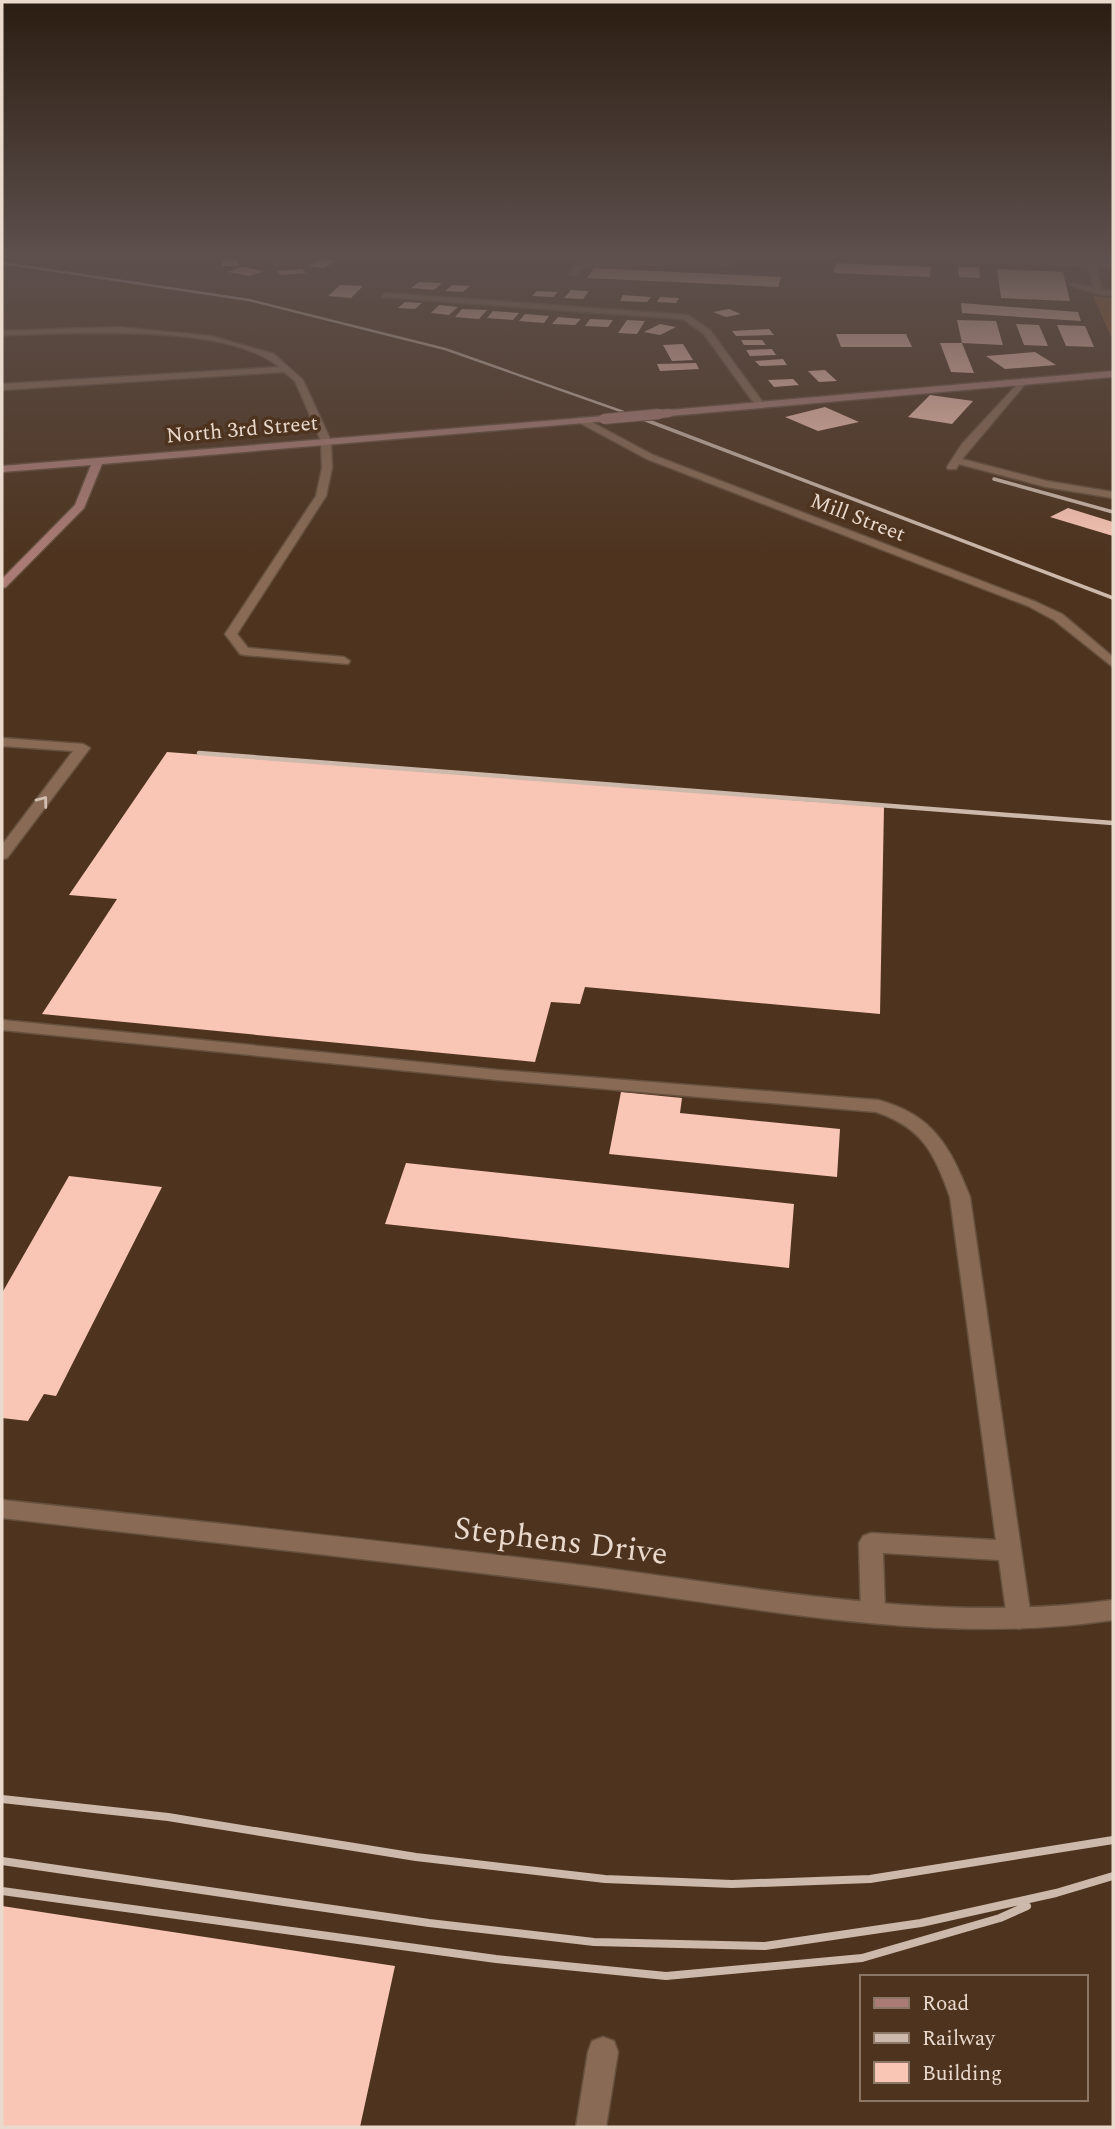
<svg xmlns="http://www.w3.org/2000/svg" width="1115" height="2129" viewBox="0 0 1115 2129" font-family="Spectral,serif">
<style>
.green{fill:#8e5524}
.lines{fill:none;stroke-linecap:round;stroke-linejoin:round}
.canal{fill:#116e9d;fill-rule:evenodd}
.building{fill:#f9c5b4}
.lane-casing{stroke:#66503e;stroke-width:3}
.street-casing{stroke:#66503e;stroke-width:3}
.secondary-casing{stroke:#66503e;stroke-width:3}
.lane{fill:#896b55;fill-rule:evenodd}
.street{fill:#896b55;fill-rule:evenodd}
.secondary{fill:#aa7b74;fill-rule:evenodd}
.rail-far3{stroke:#ccb9ab;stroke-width:2.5}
.rail-far2{stroke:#ccb9ab;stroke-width:3.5}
.rail-far1{stroke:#ccb9ab;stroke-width:4.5}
.rail{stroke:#ccb9ab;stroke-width:8}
.secondary-bridge-far1-casing{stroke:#66503e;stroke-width:10;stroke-linecap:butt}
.secondary-bridge-casing{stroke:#66503e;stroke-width:12;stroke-linecap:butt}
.secondary-bridge-far1{stroke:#aa7b74;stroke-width:8}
.secondary-bridge{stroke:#aa7b74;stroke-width:10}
.oneway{stroke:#d2beaf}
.labels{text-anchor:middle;stroke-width:7;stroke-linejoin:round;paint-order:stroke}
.far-street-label{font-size:21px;fill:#ead9cd;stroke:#4e341f}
.near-street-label{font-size:32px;fill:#ead9cd;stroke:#4e341f}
</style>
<rect width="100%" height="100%" fill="#4e341f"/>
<path class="green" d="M1093,296L1113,298V341Z"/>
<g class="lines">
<path class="canal" d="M1036,258H1113V265L1043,262Z"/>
</g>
<path class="building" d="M222,259H238L239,266H222Z
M321,259L336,261L324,268L309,266Z
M836,263L931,267L930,277L834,273Z
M242,267L264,271L250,276L228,272Z
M958,267H979L980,278L959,277Z
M594,268L781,277L778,287L587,278Z
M302,269L306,273L281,275L277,271Z
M997,269L1063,272L1070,301L1001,298Z
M419,282L442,283L434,290L411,288Z
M340,285L363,286L351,298L328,296Z
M452,285L470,286L463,292L445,291Z
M571,290L589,291L583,299L564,298Z
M537,291L558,292L553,297L532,296Z
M623,295L651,297L647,302L620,301Z
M660,297L679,298L676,303L657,302Z
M405,302L422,303L415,309L398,308Z
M961,303L1078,312L1081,321L962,313Z
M439,305L458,307L449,315L431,313Z
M462,309L487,310L479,319L455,317Z
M729,309L741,314L726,317L713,312Z
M493,311L519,313L513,320L487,318Z
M525,314L549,316L544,323L519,321Z
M558,317L581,319L575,325L552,324Z
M590,319L613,320L608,327L585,326Z
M627,320L645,321L637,334L618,333Z
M957,320L996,321L1003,345L962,343Z
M660,324L676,327L660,335L644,332Z
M1016,324L1039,325L1048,346L1024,345Z
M1057,325L1085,326L1094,347L1066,346Z
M769,329L774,335L736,336L732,331Z
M836,334H906L912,347H841Z
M741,340H762L766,345H744Z
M940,343H962L974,373L951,372Z
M683,344L693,360L672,361L663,345Z
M772,349L776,355L750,356L746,350Z
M1035,352L1056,365L1005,369L986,356Z
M783,359L787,365L760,366L755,361Z
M696,363L699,369L660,371L657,364Z
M825,370L837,381L819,382L808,371Z
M793,379L799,385L774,387L768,380Z
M930,395L973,401L952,424L908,417Z
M825,407L859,422L818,431L785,417Z
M1068,508L1113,522V536L1050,517Z
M167,752L884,807L880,1014L585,987L580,1004L551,1002L535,1062L42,1014L117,899L69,895Z
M621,1092L682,1098L680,1113L840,1129L837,1177L609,1154Z
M406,1163L794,1204L789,1268L385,1224Z
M69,1176L162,1187L56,1396L44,1394L28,1421L2,1418V1293Z
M2,1906L395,1966L360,2127H2Z"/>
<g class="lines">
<g class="lane-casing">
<path id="lane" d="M698,258L729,261L742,258L730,265L699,263L589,267L581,269L575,276L568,274L576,265L589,263Z
M1092,262L1096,264L1101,290L1113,291V295L1098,294L1069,285L1073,283L1093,288L1088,264Z
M2,738L83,744L90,748L7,858L2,859V845L73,751L2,746Z
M2,1020L498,1070L878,1100C934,1115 950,1147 970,1197L1031,1618L1028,1625L1019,1629L1010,1625L1007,1618L999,1560L883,1553L885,1612L882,1619L873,1622L864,1619L861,1612L859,1543L863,1536L871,1533L996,1540L950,1197C934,1153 923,1128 876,1112L498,1080L2,1030Z"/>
</g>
<g class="street-casing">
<path id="street" d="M281,258H291L276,264L272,262Z
M934,258L1113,263V267L938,260Z
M385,293L688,315L710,330L764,404L756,406L704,334L683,319L382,297Z
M118,327L211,336L274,354L303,380L331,441L332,468L326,496L237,634L248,648L344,657L350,661L348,664L244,655L240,654L225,634L316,496L322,468L321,441L295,381L284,372L2,390V384L279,367C226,322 70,334 2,335V331Z
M1023,378L1026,383L962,459L1047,481L1113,492V498L1046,487L959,464L956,469H948L947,467L962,444Z
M578,418H584L653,455L1036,602L1062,614L1113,657V667L1054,620L1028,606L647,459L578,422Z
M2,1500C197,1521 393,1542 588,1566C761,1588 938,1624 1113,1600V1620C941,1646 765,1609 594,1587C397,1562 199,1541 2,1518Z
M603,2037L614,2041L618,2052L606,2127H576L588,2052L592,2041Z"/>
</g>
<g class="secondary-casing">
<path id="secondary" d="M1113,371V377L669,416L664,413L669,410Z
M604,416L609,419L607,421L102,464L84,508L6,587L2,588V579L75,505L91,465L2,472V466Z"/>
</g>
<use href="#lane" class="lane"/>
<use href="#street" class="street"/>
<use href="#secondary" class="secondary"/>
<path class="rail-far3" d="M2,263L249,300L445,349L635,416"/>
<path class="rail-far2" d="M630,414L1113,598
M994,479L1113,512"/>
<path class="rail-far1" d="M199,753L1113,823"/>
<path class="rail" d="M2,1799L168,1817L416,1857L605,1879L732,1884L870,1879L1113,1840
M2,1861L429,1923L594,1942L765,1946L921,1923L1056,1893L1113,1876
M2,1891L496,1959L666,1976L862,1958L1000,1918L1027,1906"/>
<g class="secondary-bridge-far1-casing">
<path id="secondary-bridge-far1" d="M640,416L669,413"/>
</g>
<g class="secondary-bridge-casing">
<path id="secondary-bridge" d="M604,419L659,414"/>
</g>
<use href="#secondary-bridge-far1" class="secondary-bridge-far1"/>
<use href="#secondary-bridge" class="secondary-bridge"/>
</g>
<defs><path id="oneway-chevron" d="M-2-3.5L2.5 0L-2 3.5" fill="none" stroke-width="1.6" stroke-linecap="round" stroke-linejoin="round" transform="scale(1.75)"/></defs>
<use class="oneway" href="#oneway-chevron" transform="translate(43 801) rotate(-53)"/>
<linearGradient id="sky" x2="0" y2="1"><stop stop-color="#2b1d11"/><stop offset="0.46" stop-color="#5d504d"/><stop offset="1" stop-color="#5d504d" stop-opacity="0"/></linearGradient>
<rect width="1115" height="556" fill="url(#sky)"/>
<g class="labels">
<g class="far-street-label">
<text transform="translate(242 429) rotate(-5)" y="7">North 3rd Street</text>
<text transform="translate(858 517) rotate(21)" y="7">Mill Street</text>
</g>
<g class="near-street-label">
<text transform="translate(561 1540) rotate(7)" y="11">Stephens Drive</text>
</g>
</g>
<rect width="1115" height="2129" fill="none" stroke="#ead9cd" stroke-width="7"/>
<rect x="860" y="1975" width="228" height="126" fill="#4e341f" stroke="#8c7665" stroke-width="2"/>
<rect x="874" y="1998" width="35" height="10" fill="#aa7b74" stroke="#8c7665" stroke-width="2"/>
<text x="922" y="2010" font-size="21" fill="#ead9cd">Road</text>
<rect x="874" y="2033" width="35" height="10" fill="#ccb9ab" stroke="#8c7665" stroke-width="2"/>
<text x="922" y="2045" font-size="21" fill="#ead9cd">Railway</text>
<rect x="874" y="2062" width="35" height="21" fill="#f9c5b4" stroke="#8c7665" stroke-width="2"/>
<text x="922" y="2080" font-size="21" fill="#ead9cd">Building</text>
</svg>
